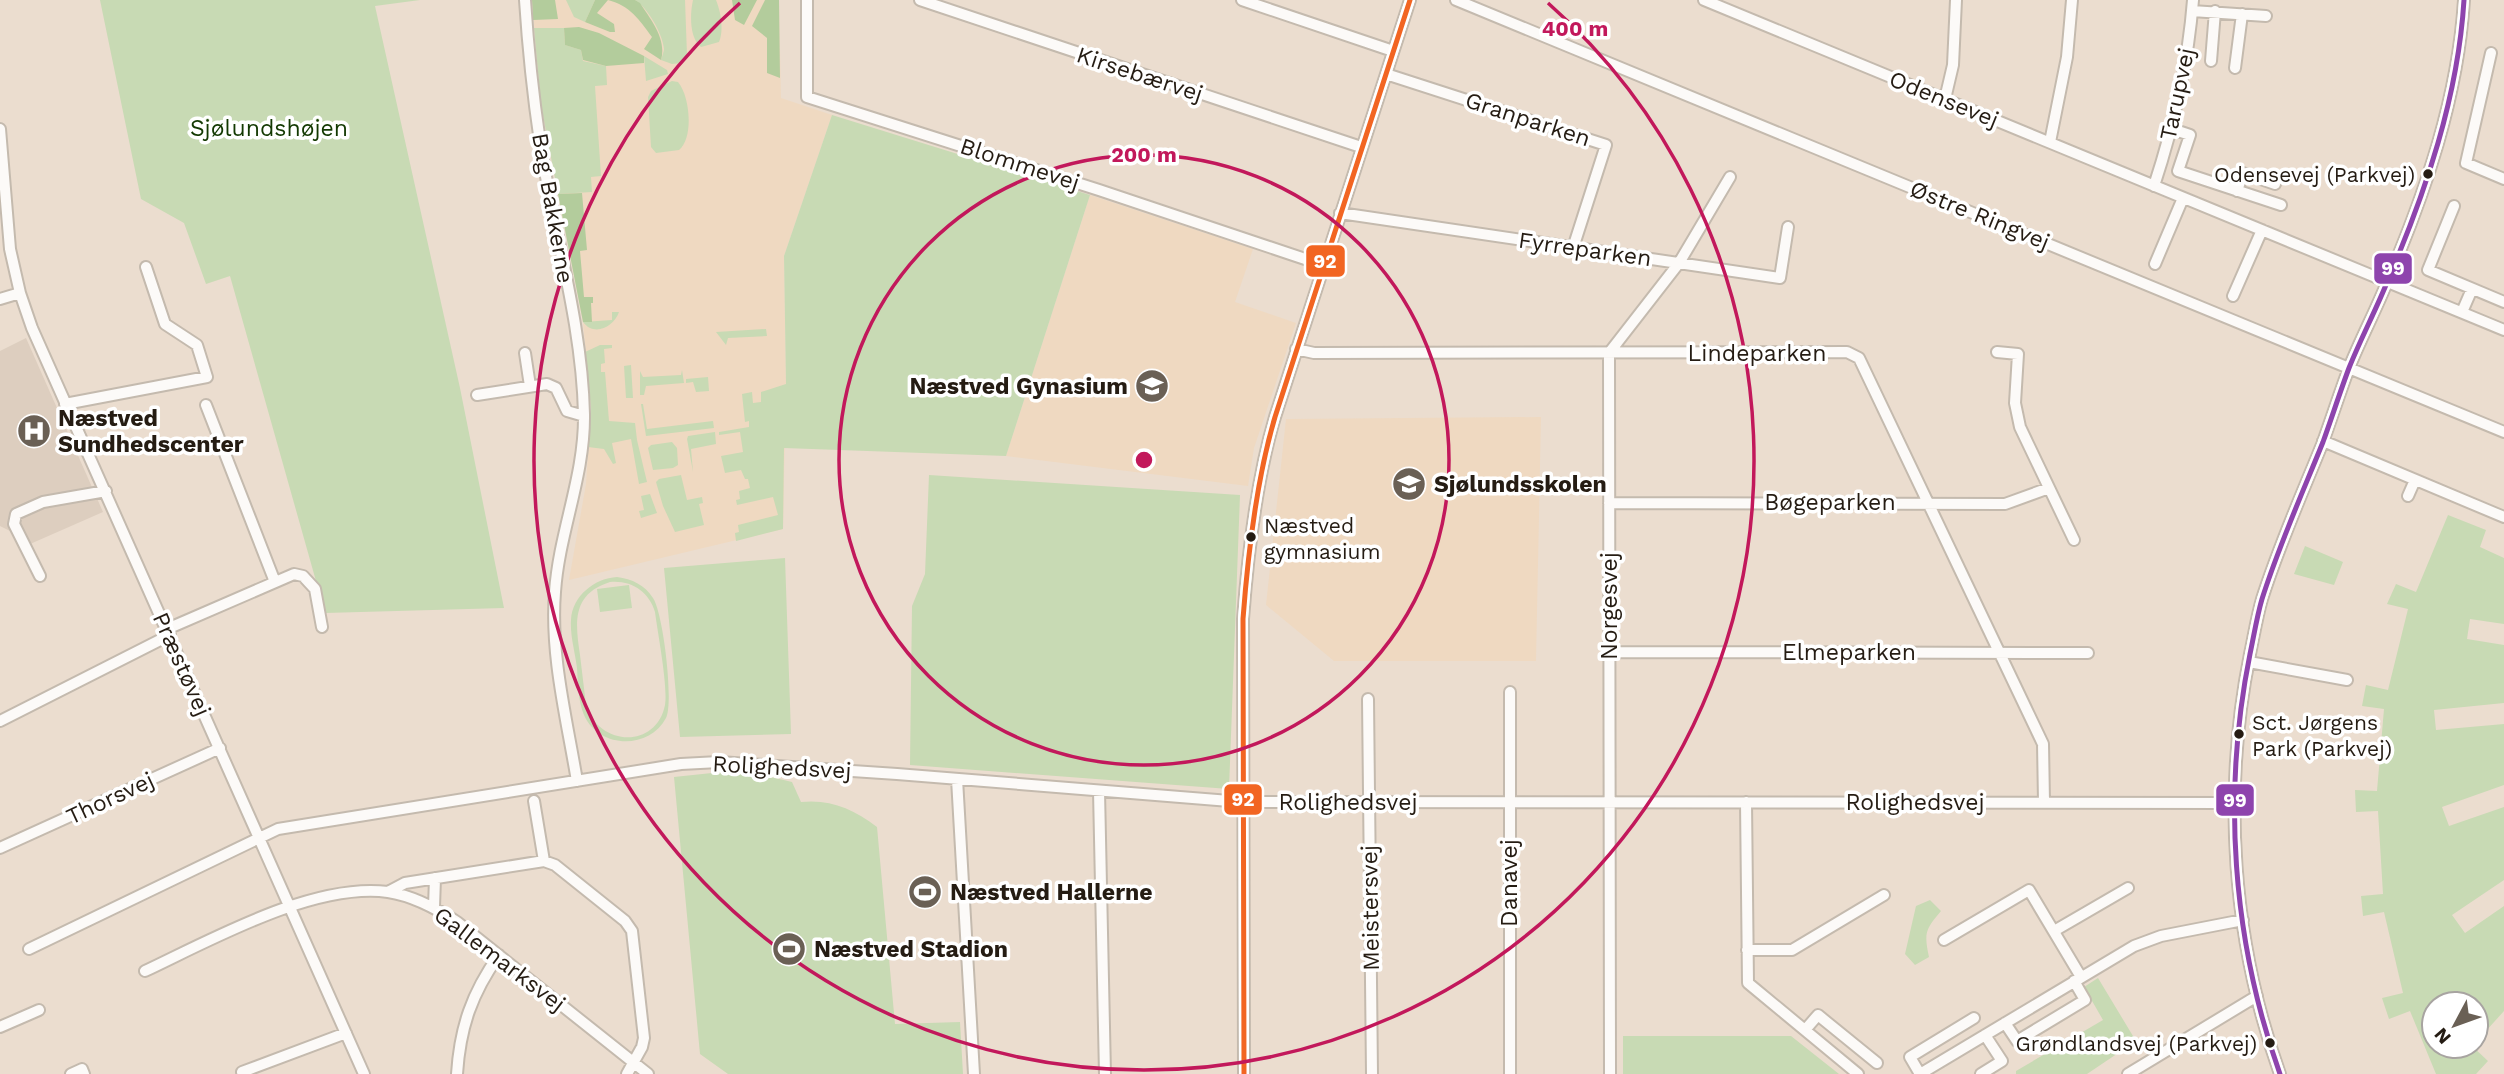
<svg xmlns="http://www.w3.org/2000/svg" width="2504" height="1074" viewBox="0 0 2504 1074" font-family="'Work Sans',sans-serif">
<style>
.built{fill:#efd9c1}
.medical{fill:#ddcebf}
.green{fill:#c8dab4;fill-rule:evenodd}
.forest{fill:#b3cc9c}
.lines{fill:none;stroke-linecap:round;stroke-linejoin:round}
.minor-casing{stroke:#c4baae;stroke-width:14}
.minor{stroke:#fcfaf8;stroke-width:10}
.bus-1-casing{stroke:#fff;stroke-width:10}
.bus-2-casing{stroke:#fff;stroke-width:10}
.bus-1{stroke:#8e44ad;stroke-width:5}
.bus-2{stroke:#f26522;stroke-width:5}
.ring{fill:none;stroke:#c2185b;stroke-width:3.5}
.bus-dot{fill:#251c13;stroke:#fff;stroke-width:2.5}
.labels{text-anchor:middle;stroke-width:7;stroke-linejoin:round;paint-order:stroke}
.bus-label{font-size:21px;fill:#251c13;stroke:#fff;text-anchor:end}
.street-label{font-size:23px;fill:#251c13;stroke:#fff}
.park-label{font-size:23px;fill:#133902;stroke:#fff}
.poi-label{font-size:23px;font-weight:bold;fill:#251c13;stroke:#fff;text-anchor:start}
.centre{fill:#c2185b;stroke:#fff;stroke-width:3.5}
.ring-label{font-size:21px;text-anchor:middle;font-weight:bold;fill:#c2185b;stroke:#fff;stroke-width:7;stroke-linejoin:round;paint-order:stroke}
.line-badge{stroke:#fff;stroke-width:2.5}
.badge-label{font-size:19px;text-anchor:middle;font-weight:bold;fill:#fff}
</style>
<rect width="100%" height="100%" fill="#ebddcf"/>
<path class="built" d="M532,0H779L781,98L832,115L784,256L786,384L783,529L569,580L586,484L591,408L583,322L541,105Z
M1090,195L1253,249L1235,302L1296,323L1254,448L1248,486L1006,456Z
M1541,417L1536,661H1334L1266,605L1286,419Z"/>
<path class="medical" d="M26,338L103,512L21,548L10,531L0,526V351Z"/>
<path class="green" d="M100,0H420L375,6L460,388L504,608L325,613L230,276L206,284L184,223L141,199Z
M566,0H595L585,22L574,17Z
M635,0H685L687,55L682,63L672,64L661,60C662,57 664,51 664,49C663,34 647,7 635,0Z
M693,0H716C721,12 724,30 719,42L701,47C689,38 690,13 693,0Z
M534,28H564L565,45L581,50L583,61L606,66L607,85L595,86L601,176L591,177L592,192L558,194L541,105Z
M644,56L667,70L668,74L646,81Z
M672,81L678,82C690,96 694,138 679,150L656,153L651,147L648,97L651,91Z
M832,115L1090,195L1006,456L784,448L783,529L736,541L735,533L739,532L738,525L778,515L773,497L737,505L736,500L740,499L739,491L750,488L748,479H745L741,470L725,473L721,456L743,452L740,432L719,435V432L749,427V421L745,422L742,394L752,392L753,403L761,402V392L786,384L784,256Z
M612,312H619C614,327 594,337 583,322L612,320Z
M766,329L767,336L728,338L726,345L716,332Z
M600,345H612V348L604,349L605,363L601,364V372H605L609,421L635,423L637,440L647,482L639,484L631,439L612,443L616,463L613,464L604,449L588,447L591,408L585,352Z
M631,365L633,398H626L624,366Z
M682,370L684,383L646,386L644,395H640V371L643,377L681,375Z
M708,377L709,391L696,392L693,382L686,383V379Z
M641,404H643L647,429L713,421L714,428L646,436Z
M715,432L716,444L691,449L693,472L687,439L688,436Z
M672,442L677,448L678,465L673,468L653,470L648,448L651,445Z
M681,475L687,500L702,497L703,503L699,504L704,525L675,532L663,506L656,482L659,479Z
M929,475L1240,495L1229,789L910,765L912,606L925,574Z
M650,494L657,513L641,518L639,511L644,510L641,496Z
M2448,515L2486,530L2480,547L2504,558V624L2470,619L2467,639L2504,645V703L2434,710L2436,730L2504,724V785L2442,807L2449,826L2504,807V880L2452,915L2465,933L2504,906V1011L2476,1042V1004H2434V1046H2472L2488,1061L2476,1074H2436L2410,1011L2389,1019L2382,998L2403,993L2384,912L2363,916L2361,896L2383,894L2378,811L2356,812L2355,790L2377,791L2384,709L2362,706L2366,685L2388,690L2408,609L2387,604L2396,584L2416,592Z
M2305,546L2343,562L2334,585L2294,574Z
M785,558L791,734L680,737L664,568Z
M617,577C632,579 645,585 653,598C663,612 674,703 666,718C649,750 599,749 584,715C578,701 578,683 577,668C575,652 570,636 571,620C572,596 595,578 617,577ZM610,582C632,580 649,592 655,612C658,635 668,686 665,705C656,750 598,746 586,705C584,688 582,672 580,655C575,622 572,594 610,582Z
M629,585L632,608L600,612L597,589Z
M712,773L759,774L792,782L801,802C831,799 853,809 877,827L895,1024L960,1022L963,1074H728L700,1054L674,777Z
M1930,900L1941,911C1925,930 1924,933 1929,957L1915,965L1905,954L1916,906Z
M2098,978L2136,1041L2087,1074H2016V1071L2103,1020L2084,987Z
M1623,1036H1791L1839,1074H1623Z"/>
<path class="forest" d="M532,0H555L558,19L533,20Z
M595,0H635L640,3C651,20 667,39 661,60L644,49L652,37C639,19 630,6 608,0L597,13L614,24L615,32H610L585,22Z
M732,0H757L744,25L735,20Z
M765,0H779L780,78L767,73V38L752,26Z
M579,27L599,33L644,56V63L606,66L583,60L581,50L565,45L564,28Z
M582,193L587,250L580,251L584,297H593V303H591L592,322H583L558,194Z"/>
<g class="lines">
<g class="minor-casing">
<path id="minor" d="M525,0C528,47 533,95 540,142C554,233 582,323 584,414C585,476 559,532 555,592C550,655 567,720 577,781
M807,0V97L1099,190L1323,265
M920,0L1361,147
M1242,0L1393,51
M1456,0L2504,432
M1704,0L2504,330
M2192,11L2266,16
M2491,53L2466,163L2504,179
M2211,61L2215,11
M2235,68L2242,14
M1386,74L1606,145L1573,248
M1945,99L1953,65L1956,0
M0,129L10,249L20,293L32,328L364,1074
M2172,129L2190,135L2178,171L2281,205
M2050,142L2067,57L2072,0
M2154,186C2174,125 2188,64 2193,0
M2237,191L2243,173L2275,184
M2454,206L2428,270L2504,302
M1340,213L1780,278L1788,227
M2155,264L2183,198
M2233,296L2262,230
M0,299L20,293
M2462,312L2472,289
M1296,349L1314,353L1847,352L1859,358L2043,744L2044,802
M1997,352L2018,354L2015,403L2020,427L2074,540
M525,353L530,386
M477,395L547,384L556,388L567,411L584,416
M65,404L207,377L197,345L165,324L146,267
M206,405L275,582
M2323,441L2504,517
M2408,496L2415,480
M1609,503L2005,504L2049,488
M40,576L14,524L16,514L43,502L106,491
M167,629L294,574L303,576L315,589L322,627
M1609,652L2088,653
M2249,662L2347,680
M1510,692V1074
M1368,699L1372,1074
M0,721L170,635
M957,779L974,1074
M1099,791L1105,1074
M534,801L544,861
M1746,802L1748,983L1858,1074
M0,848L220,748
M388,892L405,883L544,861L555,865L625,921L632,931L644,1038L642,1047L627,1074
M434,907L435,878
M2054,931L2128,888
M1944,940L2029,890L2081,977
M29,949L278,829L681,764L719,762L897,774L1242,802L2234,803
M1747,950H1792L1884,895
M145,971C211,940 314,882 388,892C414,896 436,908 457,922L648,1074
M1974,1018L1910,1057L1920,1074L2134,946L2161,936L2243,920
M2005,1023L2017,1041L2085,1000L2074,981
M0,1027L39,1010
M1805,1030L1818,1015L1877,1063
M242,1072L346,1033
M71,1074L82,1069L84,1074
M457,1074C460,1027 472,993 499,955
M1244,1074L1243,619C1248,552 1256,481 1275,417L1410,0
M1610,1074L1609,353L1679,263L1730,177
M1981,1074L2002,1061L1985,1035
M2128,1074L2257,996
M2280,1074C2232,940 2222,793 2250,654C2254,635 2257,616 2262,599C2279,545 2302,494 2323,442C2332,417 2340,392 2349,368C2361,338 2376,310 2388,280C2426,191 2458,97 2464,0"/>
</g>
<use href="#minor" class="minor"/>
<g class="bus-1-casing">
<path id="bus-1" d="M2280,1074C2232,940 2222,793 2250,654C2254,635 2257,616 2262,599C2279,545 2302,494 2323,442C2332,417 2340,392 2349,368C2361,338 2376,310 2388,280C2426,191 2458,97 2464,0"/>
</g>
<g class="bus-2-casing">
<path id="bus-2" d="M1244,1074L1243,619C1248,552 1256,481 1275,417L1410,0"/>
</g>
<use href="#bus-1" class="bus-1"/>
<use href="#bus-2" class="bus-2"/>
</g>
<g class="ring">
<circle cx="1144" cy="460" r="305"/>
<path d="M1548 3A610 610 0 1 1 740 3"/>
</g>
<defs>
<g id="school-disc" transform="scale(1.75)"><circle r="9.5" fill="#6a6055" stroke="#fff"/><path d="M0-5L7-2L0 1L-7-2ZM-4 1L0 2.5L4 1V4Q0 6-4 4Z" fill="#fff"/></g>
<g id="hospital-disc" transform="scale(1.75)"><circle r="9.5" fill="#6a6055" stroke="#fff"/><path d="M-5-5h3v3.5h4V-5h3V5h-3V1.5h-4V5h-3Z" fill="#fff"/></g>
<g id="stadium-disc" transform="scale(1.75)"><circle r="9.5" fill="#6a6055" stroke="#fff"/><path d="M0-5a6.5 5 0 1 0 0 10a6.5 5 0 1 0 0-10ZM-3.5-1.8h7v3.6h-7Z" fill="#fff"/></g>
</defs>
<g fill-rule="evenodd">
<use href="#school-disc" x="1152" y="386"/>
<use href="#hospital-disc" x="34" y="431"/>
<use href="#school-disc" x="1409" y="484"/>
<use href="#stadium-disc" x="925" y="892"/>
<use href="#stadium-disc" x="789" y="949"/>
</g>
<g class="bus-dot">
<circle cx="2428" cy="174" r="6"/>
<circle cx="1251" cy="537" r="6"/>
<circle cx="2239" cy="734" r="6"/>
<circle cx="2270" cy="1043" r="6"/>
</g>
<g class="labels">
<g class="bus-label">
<text x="2415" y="182">Odensevej (Parkvej)</text>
<text x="1264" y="533" text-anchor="start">Næstved<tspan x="1264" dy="26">gymnasium</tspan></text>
<text x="2252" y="730" text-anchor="start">Sct. Jørgens<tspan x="2252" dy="26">Park (Parkvej)</tspan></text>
<text x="2257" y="1051">Grøndlandsvej (Parkvej)</text>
</g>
<g class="street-label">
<text transform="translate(1140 74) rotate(18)" y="8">Kirsebærvej</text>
<text transform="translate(2177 94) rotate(-78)" y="8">Tarupvej</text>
<text transform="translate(1944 99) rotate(22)" y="8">Odensevej</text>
<text transform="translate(1528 119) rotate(18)" y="8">Granparken</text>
<text transform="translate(1020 164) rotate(18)" y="8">Blommevej</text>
<text transform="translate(553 208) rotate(80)" y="8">Bag Bakkerne</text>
<text transform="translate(1980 215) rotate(22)" y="8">Østre Ringvej</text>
<text transform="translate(1585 249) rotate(8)" y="8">Fyrreparken</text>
<text x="1757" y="361">Lindeparken</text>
<text x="1830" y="510">Bøgeparken</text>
<text transform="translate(1609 606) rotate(-90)" y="8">Norgesvej</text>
<text x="1849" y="660">Elmeparken</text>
<text transform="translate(182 664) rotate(66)" y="8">Præstøvej</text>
<text transform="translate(782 767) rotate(3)" y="8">Rolighedsvej</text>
<text transform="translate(110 798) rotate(-25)" y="8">Thorsvej</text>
<text x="1348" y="810">Rolighedsvej</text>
<text x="1915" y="810">Rolighedsvej</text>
<text transform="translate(1509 883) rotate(-90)" y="8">Danavej</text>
<text transform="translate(1370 908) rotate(-91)" y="8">Meistersvej</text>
<text transform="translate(500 959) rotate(37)" y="8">Gallemarksvej</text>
</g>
<g class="park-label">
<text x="269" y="136">Sjølundshøjen</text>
</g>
<g class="poi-label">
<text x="1128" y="394" text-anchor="end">Næstved Gynasium</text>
<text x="58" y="426">Næstved<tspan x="58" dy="26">Sundhedscenter</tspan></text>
<text x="1434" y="492">Sjølundsskolen</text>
<text x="950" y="900">Næstved Hallerne</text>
<text x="814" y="957">Næstved Stadion</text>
</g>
</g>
<circle cx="1144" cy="460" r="10" class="centre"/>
<g class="ring-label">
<text x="1575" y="36">400 m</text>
<text x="1144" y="162">200 m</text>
</g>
<g class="line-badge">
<rect x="1305" y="244" width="41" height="34" rx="7" fill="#f26522"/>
<rect x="2373" y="252" width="40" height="33" rx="7" fill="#8e44ad"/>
<rect x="1223" y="783" width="40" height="33" rx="7" fill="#f26522"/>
<rect x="2215" y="783" width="40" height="34" rx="7" fill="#8e44ad"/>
</g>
<g class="badge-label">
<text x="1325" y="268">92</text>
<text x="2393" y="275">99</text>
<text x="1243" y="806">92</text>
<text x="2235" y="807">99</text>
</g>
<g transform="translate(2455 1025) rotate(229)"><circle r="33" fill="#ffffff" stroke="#a8a4a1" stroke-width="2"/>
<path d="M0-5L12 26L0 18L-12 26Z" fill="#6a6055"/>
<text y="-10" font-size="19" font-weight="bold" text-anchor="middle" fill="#251c13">N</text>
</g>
</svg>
